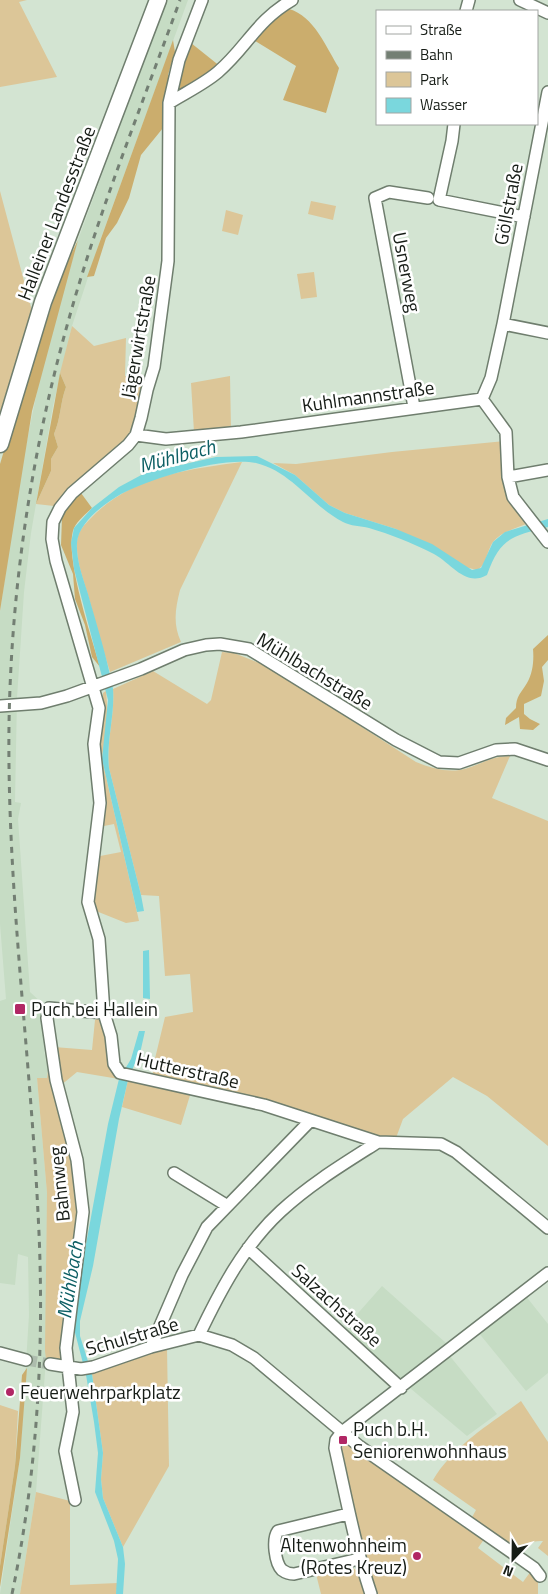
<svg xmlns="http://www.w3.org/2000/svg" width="548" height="1594" viewBox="0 0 548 1594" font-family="'Titillium Web',sans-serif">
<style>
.built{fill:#c6dcc4}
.green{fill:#dcc698}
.forest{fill:#cbad6d}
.water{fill:#7ad7dd}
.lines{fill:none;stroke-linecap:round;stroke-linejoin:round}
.minor-tunnel{stroke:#adbcad;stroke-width:11;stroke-dasharray:11 5.5;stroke-linecap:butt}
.minor-casing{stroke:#6f7e6e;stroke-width:14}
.secondary-casing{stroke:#6f7e6e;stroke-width:19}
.minor{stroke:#fff;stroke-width:11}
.secondary{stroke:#fff;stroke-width:16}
.rail{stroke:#737f73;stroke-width:3;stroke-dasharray:6 6;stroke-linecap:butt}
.poi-dot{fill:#b12765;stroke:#fff;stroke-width:2}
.labels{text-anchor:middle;stroke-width:5;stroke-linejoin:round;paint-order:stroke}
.street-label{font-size:19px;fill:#171d17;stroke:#fff}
.poi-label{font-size:19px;fill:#171d17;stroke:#fff;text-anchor:start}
.water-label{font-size:20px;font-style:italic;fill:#0d5f64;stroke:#fff}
</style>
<rect width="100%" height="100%" fill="#d3e4d2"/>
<path class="built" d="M166,0H188L101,238L72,326L53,406L31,533L24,592L17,698L15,802L21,803L18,819L30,992L43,1004L44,1051L48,1071L47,1078H37L47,1193L46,1359L36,1492L20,1594H0L20,1458L29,1315L28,1257L18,1254L15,1285L0,1283V1001L6,999L0,924V612L19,480L42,367L78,240Z
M382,1286L446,1343L406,1379L399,1378L344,1329Z
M525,1295L548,1324V1373L526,1391L478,1332Z
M449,1355L497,1414L467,1436L410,1388Z"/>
<path class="green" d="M0,0H27L19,2L57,77L0,87Z
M117,131L49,314L44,317Z
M0,191L32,311L0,413Z
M311,201L336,206L333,220L308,214Z
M226,210L243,215L238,235L222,231Z
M314,272L317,297L301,299L297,274Z
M72,326L94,346L126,338L125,376L144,383C138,405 135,433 118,450C98,471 71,483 54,506L36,504L51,471V459L58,447L54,434C61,418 60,403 66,387L60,373Z
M230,376L231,429L194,432L191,383Z
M505,441C501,487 498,487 526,524C514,529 501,532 493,542C487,550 487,565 477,570L465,567L396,529L345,513L329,505L295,475L273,463L296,464L392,452Z
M242,462L180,590C175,610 173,624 181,642L110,672C102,646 95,621 88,595C83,579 76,560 77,543C77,532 84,525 92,517C132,476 188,469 242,462Z
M222,652L234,653L269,667L416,762C431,768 444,772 460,770C478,767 489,756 510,756L492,798L548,821V1146L487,1096L453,1077L403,1119L396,1138L376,1136L155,1076L152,1071L165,1017L193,1012L190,974L165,976L159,896L141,895L109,768C106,741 115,716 113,689L153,671L207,704L211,700Z
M106,691L108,716L102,759L139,921L126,923L96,911L93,904L95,857L121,852L114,824L99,827L105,797L98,748L103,723V693Z
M98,1018C107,1038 109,1060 119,1079L77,1072L60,1086L54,1047L92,1050L95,1020Z
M48,1071L70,1136L80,1211L62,1359L59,1361L46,1359L45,1351L47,1193L37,1078H47Z
M128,1080L191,1092L181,1125L122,1107Z
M167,1348L169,1466L123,1547L103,1498L101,1479L103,1453L92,1374Z
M521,1401L548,1442V1556L538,1548L543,1541C531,1540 521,1547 511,1545C501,1543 480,1525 471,1519L476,1510L433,1480C454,1445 489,1425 521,1401Z
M0,1405L18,1411L15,1466L0,1566Z
M345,1444H348L485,1538L478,1548L523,1582L531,1571L538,1579V1594H375L361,1554L340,1450Z
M36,1492L70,1501V1585L118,1583L116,1594H20Z
M349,1566L358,1571L364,1594H321L316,1574Z"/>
<path class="forest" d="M289,9C314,16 326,47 339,68L326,113L283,100L296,66L252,39L280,11Z
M173,40L175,52L168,75L178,79L191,43L221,67L174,105L163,128L141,155L129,198L117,223L106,238L94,276L87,277Z
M78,240L32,411L0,611V464L44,317L49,314L63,271Z
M60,373L66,387C60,403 61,418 54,434L58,447L51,459V471L36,504Z
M81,493L92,508C86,514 78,520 74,528C63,553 92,638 100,667L92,657L85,625L75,599L73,574L61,545L62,517L73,499Z
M548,635V660L542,667L544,681L541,696L524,704V714L530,719L540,724L533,730L520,729L519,717L505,725L506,718L516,708C516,696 521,693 527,683C533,673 534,660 533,649Z
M27,1368L20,1458L0,1587V1566L15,1466L22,1375Z"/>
<path class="water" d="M257,456L295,475L329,505L345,513L396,529L432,544L472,570L481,568L493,542L505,532L548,519V527C512,536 500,538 487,575C465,588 451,562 432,553C412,543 390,534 369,528C361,526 350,526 343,522C312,506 291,471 256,463C223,456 151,478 121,494C105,503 78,523 77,543C76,560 83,578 88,594C97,626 107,657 113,689C115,716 106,741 109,768L141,895L144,911L137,912L102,759L108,700L74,569L71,543L74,528L92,508L119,487L145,473L216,457Z
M149,950L150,999L143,998V951Z
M139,1031H145L141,1049L128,1080L119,1119L93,1266L80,1321V1336L92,1374L103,1453L101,1479L103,1498L123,1547L125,1564L123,1594H116L118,1559L114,1541L95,1492L98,1453L94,1422L86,1375L72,1321L108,1124L119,1079L131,1059Z"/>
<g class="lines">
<path class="minor-tunnel" d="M26,1360L50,1364"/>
<g class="minor-casing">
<path id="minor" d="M202,0L179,60L169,103L168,261L154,367L147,390L141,418L136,435L128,445L72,493L60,508L53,522L52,539L56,561L99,708L94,744L100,803L88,902L99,939L104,1013L111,1036L114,1064L120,1073L264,1105L378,1142L441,1144L456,1152L548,1228
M520,0L548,13
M466,11L469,0
M169,103C185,93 204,84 218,72C247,47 256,21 292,0
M454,124L452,141L439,200L524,217
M503,324L548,92
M482,399L506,432L508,477L513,497L548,542
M414,407L375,198L389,192L428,198
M136,435L166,439L241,432L482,399L491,378L503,324L548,333
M508,477L548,470
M0,706L41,703L67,696L141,669L184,650L206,645L220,644L249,649L396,740L439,762L459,763L496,750L515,749L548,760
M174,1173L226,1205
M248,1248L401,1388
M199,1335C220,1291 244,1245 281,1211C310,1184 345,1163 378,1142
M151,1347L182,1275L207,1227L310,1121
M0,1353L26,1360
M50,1364L81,1369L93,1367L151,1347L199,1335L232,1345L254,1358L359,1446L517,1556L534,1568L540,1576
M75,1500L65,1451L73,1412L66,1348L83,1212L77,1160L56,1080L47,1018L49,1008L104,1013
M348,1514L278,1531C272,1539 275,1563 282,1570C286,1573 289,1574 294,1574L359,1559
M371,1594C355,1546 346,1497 335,1448L336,1440L342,1432L548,1273"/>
</g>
<g class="secondary-casing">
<path id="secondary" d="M0,444L43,302L158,0"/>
</g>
<use href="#minor" class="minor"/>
<use href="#secondary" class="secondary"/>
<path class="rail" d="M12,1594C38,1470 45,1339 38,1213C30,1050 7,888 9,725C11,587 32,448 70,315C100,208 142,105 180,0"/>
</g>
<g class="poi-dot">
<rect x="14" y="1003" width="12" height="12" rx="2.5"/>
<circle cx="10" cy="1392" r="5"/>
<rect x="338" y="1435" width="10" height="10" rx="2.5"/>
<circle cx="417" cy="1556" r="5"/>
</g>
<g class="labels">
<g class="street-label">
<text transform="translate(508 204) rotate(-79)" y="7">Göllstraße</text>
<text transform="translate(56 213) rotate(-69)" y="7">Halleiner Landesstraße</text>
<text transform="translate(407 272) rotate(79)" y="7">Usnerweg</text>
<text transform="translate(138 337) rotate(-80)" y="7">Jägerwirtstraße</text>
<text transform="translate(368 396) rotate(-8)" y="7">Kuhlmannstraße</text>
<text transform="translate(315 671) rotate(31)" y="7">Mühlbachstraße</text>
<text transform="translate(188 1070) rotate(13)" y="7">Hutterstraße</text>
<text transform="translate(59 1184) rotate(-96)" y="7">Bahnweg</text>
<text transform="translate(337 1305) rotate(42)" y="7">Salzachstraße</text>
<text transform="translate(132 1336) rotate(-16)" y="7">Schulstraße</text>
</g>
<g class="poi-label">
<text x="31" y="1016">Puch bei Hallein</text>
<text x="20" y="1399">Feuerwehrparkplatz</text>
<text x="353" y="1436">Puch b.H.<tspan x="353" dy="22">Seniorenwohnhaus</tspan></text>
<text x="407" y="1552" text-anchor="end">Altenwohnheim<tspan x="407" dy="22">(Rotes Kreuz)</tspan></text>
</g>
<g class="water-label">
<text transform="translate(177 456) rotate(-15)" y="7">Mühlbach</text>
<text transform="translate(70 1280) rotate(-81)" y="7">Mühlbach</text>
</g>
</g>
<rect x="376" y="10" width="162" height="115" fill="#ffffff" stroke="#a2a5a2"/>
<rect x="386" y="26" width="25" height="8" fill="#ffffff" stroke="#a2a5a2"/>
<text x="420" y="35" font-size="15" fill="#171d17">Straße</text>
<rect x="386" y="51" width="25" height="8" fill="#737f73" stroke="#a2a5a2"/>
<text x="420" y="60" font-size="15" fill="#171d17">Bahn</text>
<rect x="386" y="72" width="25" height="15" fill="#dcc698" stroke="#a2a5a2"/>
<text x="420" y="85" font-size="15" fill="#171d17">Park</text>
<rect x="386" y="98" width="25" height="15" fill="#7ad7dd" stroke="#a2a5a2"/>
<text x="420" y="110" font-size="15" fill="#171d17">Wasser</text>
<g transform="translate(513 1559) rotate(202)" stroke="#ffffff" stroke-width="4" paint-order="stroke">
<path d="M0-4L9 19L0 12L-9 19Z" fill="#171d17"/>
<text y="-8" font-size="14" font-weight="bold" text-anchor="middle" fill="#171d17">N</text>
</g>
</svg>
